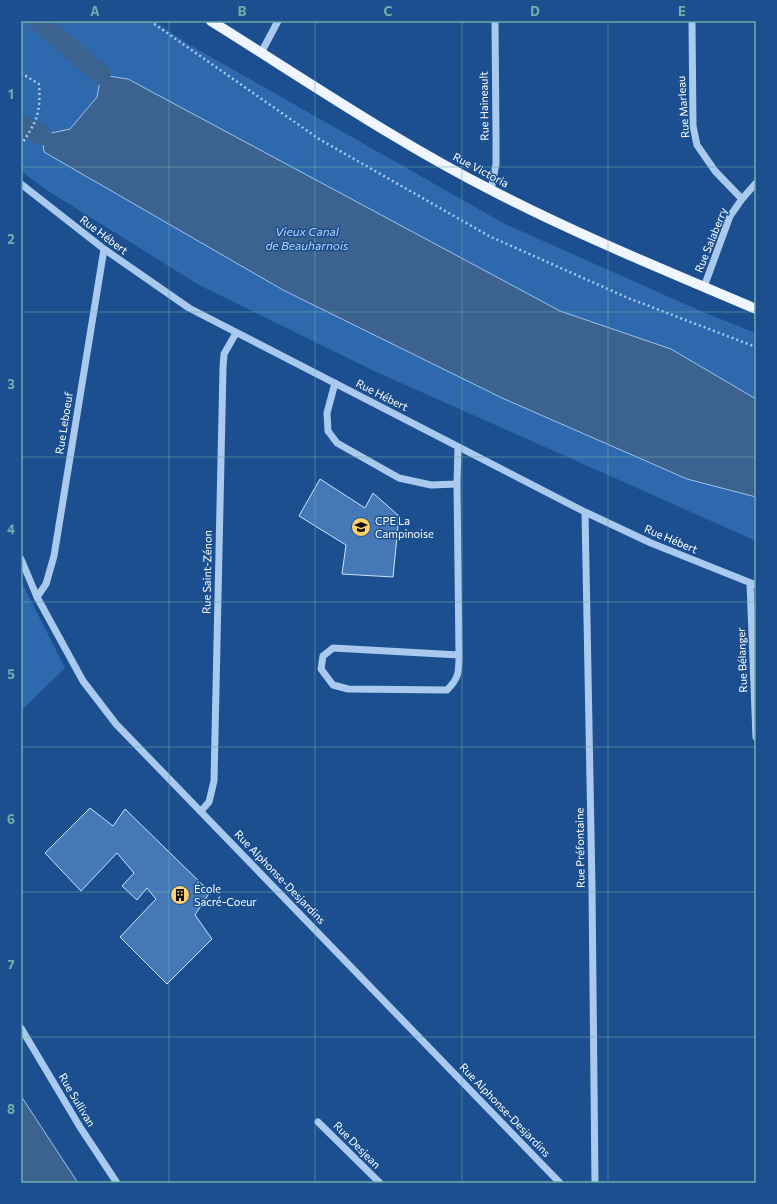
<svg xmlns="http://www.w3.org/2000/svg" width="777" height="1204" viewBox="0 0 777 1204" font-family="Commissioner,sans-serif">
<style>
.green{fill:#2e69ad}
.water{fill:#3c6290;stroke:#9cc4f0}
.lines{fill:none;stroke-linecap:round;stroke-linejoin:round}
.canal{stroke:#3c6290;stroke-width:20}
.building{fill:#4478b7;stroke:#cfe3fa}
.path{stroke:#a9c9ee;stroke-width:2.5;stroke-dasharray:2 3;stroke-linecap:butt}
.minor{stroke:#a9c9ee;stroke-width:7}
.major{stroke:#f0f6ff;stroke-width:10}
.grid{fill:none;stroke:#6fada8;stroke-width:1;stroke-opacity:0.55}
.labels{text-anchor:middle;stroke-width:3;stroke-linejoin:round;paint-order:stroke}
.street-label{font-size:11px;fill:#fff;stroke:#1b4f8f}
.poi-label{font-size:11px;fill:#fff;stroke:#1b4f8f;text-anchor:start}
.water-label{font-size:12px;font-style:italic;fill:#b5d3f5;stroke:#1b4f8f}
.neatline{fill:none;stroke:#6fada8;stroke-width:1.5}
.grid-label{font-size:13px;text-anchor:middle;font-weight:bold;fill:#6fada8}
</style>
<rect width="100%" height="100%" fill="#1b4f8f"/>
<path class="green" d="M21,21H154L188,44L505,224L705,313L756,333V541L372,370L199,285L45,189L21,171Z
M21,581L65,668L21,711Z"/>
<path class="water" d="M101,75L128,79L560,311L671,349L756,399V497L687,479L502,398L283,290L44,152L42,135L70,129L97,97Z
M21,1096L78,1183H21Z"/>
<g class="lines">
<path class="canal" d="M39,21L101,75
M21,125L42,135"/>
</g>
<path class="building" d="M320,479L365,508L373,493L399,516L393,577L342,574L346,545L299,516Z
M90,808L113,826L125,809L210,892L195,915L212,939L167,984L120,937L156,899L147,888L137,900L122,886L134,873L117,853L81,891L45,853Z"/>
<g class="lines">
<path class="path" d="M150,21L319,139L489,236L628,298L756,347
M21,22L22,21
M21,73L39,84C41,113 37,121 21,145"/>
<path class="minor" d="M692,21L693,126L697,145L715,171L742,199
M261,53L278,21
M21,184L104,249L189,308L585,512L651,543L756,585
M491,190L496,164V137L495,21
M704,287L730,216L742,199L756,183
M335,383L327,413L328,431L337,443L399,478L431,485L457,484
M458,447L457,484L459,655C459,672 459,678 447,690L348,689L333,685L321,669L323,656L333,648L459,655
M585,512L592,887L595,1183
M21,559L37,597L83,681L116,724L560,1183
M750,583L756,737
M37,597L46,584L54,556L104,249
M201,811L209,802L214,781L223,368L224,354L236,333
M21,1028L80,1127L117,1183
M318,1122L380,1183"/>
<path class="major" d="M211,21C304,79 395,141 493,191C578,235 667,271 756,309"/>
</g>
<path class="grid" d="M169,21V1183M315,21V1183M462,21V1183M608,21V1183M21,167H756M21,312H756M21,457H756M21,602H756M21,747H756M21,892H756M21,1037H756"/>
<defs>
<g id="school-disc" transform="scale(1)"><circle r="9.5" fill="#ffd166" stroke="#1b4f8f"/><path d="M0-5L7-2L0 1L-7-2ZM-4 1L0 2.5L4 1V4Q0 6-4 4Z" fill="#111"/></g>
<g id="building-disc" transform="scale(1)"><circle r="9.5" fill="#ffd166" stroke="#1b4f8f"/><path d="M-4-6H4V6H1V3H-1V6H-4ZM-2.5-4.3h1.7v1.8h-1.7ZM.8-4.3h1.7v1.8H.8ZM-2.5-1h1.7V.8h-1.7ZM.8-1h1.7V.8H.8Z" fill="#111"/></g>
</defs>
<g fill-rule="evenodd">
<use href="#school-disc" x="361" y="527"/>
<use href="#building-disc" x="180" y="895"/>
</g>
<g class="labels">
<g class="street-label">
<text transform="translate(484 106) rotate(-91)" y="4">Rue Haineault</text>
<text transform="translate(683 107) rotate(-94)" y="4">Rue Marleau</text>
<text transform="translate(481 170) rotate(28)" y="4">Rue Victoria</text>
<text transform="translate(104 235) rotate(37)" y="4">Rue Hébert</text>
<text transform="translate(711 240) rotate(-68)" y="4">Rue Salaberry</text>
<text transform="translate(382 395) rotate(27)" y="4">Rue Hébert</text>
<text transform="translate(64 423) rotate(-81)" y="4">Rue Leboeuf</text>
<text transform="translate(671 539) rotate(23)" y="4">Rue Hébert</text>
<text transform="translate(207 572) rotate(-89)" y="4">Rue Saint-Zénon</text>
<text transform="translate(742 660) rotate(-92)" y="4">Rue Bélanger</text>
<text transform="translate(580 848) rotate(-91)" y="4">Rue Préfontaine</text>
<text transform="translate(280 877) rotate(46)" y="4">Rue Alphonse-Desjardins</text>
<text transform="translate(77 1100) rotate(59)" y="4">Rue Sullivan</text>
<text transform="translate(505 1110) rotate(46)" y="4">Rue Alphonse-Desjardins</text>
<text transform="translate(357 1145) rotate(45)" y="4">Rue Desjean</text>
</g>
<g class="poi-label">
<text x="375" y="525">CPE La<tspan x="375" dy="13">Campinoise</tspan></text>
<text x="194" y="893">École<tspan x="194" dy="13">Sacré-Coeur</tspan></text>
</g>
<g class="water-label">
<text x="307" y="236">Vieux Canal<tspan x="307" dy="14">de Beauharnois</tspan></text>
</g>
</g>
<rect width="777" height="1204" fill="none" stroke="#1b4f8f" stroke-width="44"/>
<rect x="22" y="22" width="733" height="1160" class="neatline"/>
<g class="grid-label">
<text x="95" y="16">A</text>
<text x="242" y="16">B</text>
<text x="388" y="16">C</text>
<text x="535" y="16">D</text>
<text x="682" y="16">E</text>
<text x="11" y="99">1</text>
<text x="11" y="244">2</text>
<text x="11" y="389">3</text>
<text x="11" y="534">4</text>
<text x="11" y="679">5</text>
<text x="11" y="824">6</text>
<text x="11" y="969">7</text>
<text x="11" y="1114">8</text>
</g>
</svg>
